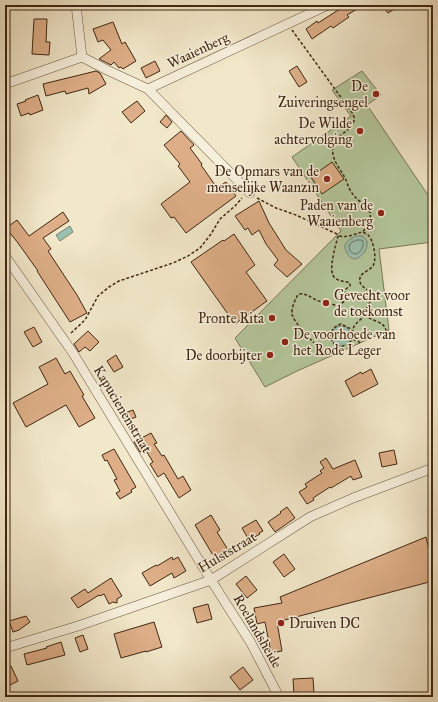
<svg xmlns="http://www.w3.org/2000/svg" width="438" height="702" viewBox="0 0 438 702" font-family="'IM FELL Great Primer',serif">
<style>
.green{fill:#b4c79b;stroke:#7a7656}
.water{fill:#9cc1b0;stroke:#778370}
.lines{fill:none;stroke-linecap:round;stroke-linejoin:round}
.shore{stroke:#6e7460;stroke-width:1}
.building{fill:#ddae87;stroke:#402611}
.minor-casing{stroke:#6c563f;stroke-width:10}
.path{stroke:#402611;stroke-width:1.5;stroke-dasharray:3 2;stroke-linecap:butt}
.minor{stroke:#f6efdc;stroke-width:9}
.poi-dot{fill:#8f2418;stroke:#f6efdc;stroke-width:1.5}
.labels{text-anchor:middle;stroke-width:3;stroke-linejoin:round;paint-order:stroke}
.street-label{font-size:14px;fill:#402611;stroke:#f6efdc}
.poi-label{font-size:14px;fill:#402611;stroke:#f6efdc;text-anchor:end}
</style>
<rect width="100%" height="100%" fill="#f1e7c9"/>
<filter id="stains"><feTurbulence type="fractalNoise" baseFrequency=".005" numOctaves="4"/><feColorMatrix values="0 0 0 0 .2 0 0 0 0 .09 0 0 0 0 .02 0 0 0 .5 -.17"/></filter>
<radialGradient id="worn" r=".72"><stop offset=".6" stop-color="#630" stop-opacity="0"/><stop offset="1" stop-color="#630" stop-opacity=".3"/></radialGradient>
<path class="green" d="M362,71L381,95L367,105L428,195H433V241L432,242L379,249L389,330L295,372L265,387L235,338L341,231L292,157L351,116L332,90Z"/>
<path class="water" d="M70,226L73,232L60,241L56,235Z
M356,236H363L367,241C368,250 363,256 355,259C351,258 349,257 347,253C341,244 349,239 356,236Z
M331 336a10 10 0 1 1 20 0a10 10 0 1 1-20 0Z"/>
<g class="lines">
<path class="shore" d="M357,240H361L363,241C364,248 360,254 354,254L350,251L349,246L351,243Z"/>
</g>
<path class="building" d="M346,5H364L347,15L349,17L333,28L331,26L312,39L306,29L317,21L318,23Z
M382,5H401L388,13Z
M34,19H47L46,42H50L49,55L32,54Z
M113,22L122,44L125,42L136,61L123,69L121,67L119,68L114,62L111,65L99,59L111,50L103,40L98,42L93,29Z
M155,61L160,71L146,78L141,68Z
M297,66L307,82L299,87L289,71Z
M96,71L100,73L106,84L89,94L88,88L66,94L65,91L46,96L43,84Z
M38,95L43,110L30,115L29,113L21,116L17,104L26,101L25,100Z
M137,101L145,111L131,123L122,112Z
M166,115L172,122L167,128L160,122Z
M181,131L194,145L190,148L202,164L201,165L217,188L226,182L236,196L186,233L174,217L171,218L161,204L190,182L178,166L180,164L164,145Z
M332,162L344,179L322,194L311,177Z
M259,201L269,223L286,250L302,264L287,277L274,265L278,260L266,244L259,230L252,235L248,228L245,230L235,216Z
M63,212L69,221L43,238L51,249L48,251L77,295L87,313L70,322L37,271H38L18,243L6,228L17,220L29,236Z
M234,234L255,265L246,272L267,301L235,324L191,262L223,240L224,241Z
M34,327L42,342L33,347L24,332Z
M88,331L99,342L90,351L85,347L79,352L74,344Z
M116,355L123,367L114,372L107,361Z
M56,358L65,374L70,371L84,395L82,396L95,418L79,427L66,405L26,427L13,403L48,384L39,367Z
M371,369L378,384L353,397L345,381L361,372L362,374Z
M133,410L136,417L125,421L122,414Z
M151,433L157,443L154,444L162,456L164,455L178,479L183,476L191,490L179,498L164,473L158,477L150,464L153,462L145,449L140,452L134,442Z
M114,449L136,487L131,490L132,492L120,499L116,493L120,491L114,480L117,479L107,460L105,461L102,455Z
M394,450L397,464L382,467L379,453Z
M326,458L333,469L355,460L362,477L353,480L351,476L331,488L330,487L313,498L314,500L307,504L299,492L307,487L305,484L322,473L320,471L324,468L320,462Z
M287,507L295,518L275,532L268,522L281,513L280,512Z
M211,515L220,530L217,532L230,553L218,560L216,556L214,557L195,525Z
M256,520L263,531L259,533L260,534L249,540L242,528Z
M426,537L433,566V581L277,622L282,651L271,653L265,622L257,624L254,608L282,603L280,597Z
M284,554L295,569L284,577L273,562Z
M172,557L173,560L178,557L186,571L174,578L172,573L150,586L142,573L156,565L157,566Z
M246,576L257,590L247,598L236,584Z
M111,578L122,596L117,599V603L113,602L109,604L104,594L100,596L99,595L78,608L71,598L85,589L88,593Z
M208,604L212,619L197,623L193,608Z
M26,616L30,622L19,630L13,632L9,621Z
M154,622L162,647L146,652V651L121,658L114,634Z
M83,635L88,649L80,652L75,638Z
M61,642L65,655L27,665L24,654L47,648L46,647Z
M11,666L18,681L8,686L5,680V669Z
M243,667L253,680L240,690L230,677Z
M313,678L314,694L294,695L293,679Z"/>
<g class="lines">
<g class="minor-casing">
<path id="minor" d="M76,5L82,57
M82,57L107,70L148,89L250,193
M5,84L82,57
M148,89L328,5
M5,256L73,353L211,580L251,643L279,697
M5,648L78,626L211,580L310,517L353,498L433,468"/>
</g>
<path class="path" d="M292,30L353,114C353,115 355,118 354,120C354,131 329,136 333,154C334,162 340,169 344,176C347,181 348,188 352,193C355,199 369,207 370,213C372,219 366,227 363,232
M257,198L276,208L296,215L337,234L338,236C336,245 327,272 335,278C340,282 345,281 350,283V286C349,287 347,288 346,289C343,294 348,299 341,304C336,307 321,302 316,300C310,297 306,293 299,294C296,296 291,309 292,314C293,322 321,353 329,354C335,354 336,351 340,348C345,344 348,346 352,339
M339,236C349,238 353,234 363,232C364,233 367,234 368,235C374,241 377,259 373,266C367,273 356,273 361,285L370,292L372,295L370,302L364,313C369,322 385,320 386,331
M71,333L85,320L98,296L109,287L119,281L173,263L188,256L200,248L211,234L220,219L235,206L242,198
M360,343L358,341L352,339C352,334 352,329 355,325C358,321 362,319 364,315
M339,348L334,344L330,338C331,330 333,327 341,324L351,329L353,332"/>
<use href="#minor" class="minor"/>
</g>
<g class="poi-dot">
<circle cx="376" cy="94" r="4"/>
<circle cx="360" cy="131" r="4"/>
<circle cx="327" cy="179" r="4"/>
<circle cx="381" cy="213" r="4"/>
<circle cx="326" cy="303" r="4"/>
<circle cx="272" cy="318" r="4"/>
<circle cx="285" cy="342" r="4"/>
<circle cx="270" cy="355" r="4"/>
<circle cx="281" cy="623" r="4"/>
</g>
<g class="labels">
<g class="street-label">
<text transform="translate(198 50) rotate(-25)" y="5">Waaienberg</text>
<text transform="translate(123 409) rotate(59)" y="5">Kapucienenstraat</text>
<text transform="translate(227 552) rotate(-31)" y="5">Hulststraat</text>
<text transform="translate(258 631) rotate(60)" y="5">Roelandsheide</text>
</g>
<g class="poi-label">
<text x="368" y="91">De<tspan x="368" dy="16">Zuiveringsengel</tspan></text>
<text x="352" y="128">De Wilde<tspan x="352" dy="16">achtervolging</tspan></text>
<text x="319" y="176">De Opmars van de<tspan x="319" dy="16">menselijke Waanzin</tspan></text>
<text x="373" y="210">Paden van de<tspan x="373" dy="16">Waaienberg</tspan></text>
<text x="334" y="300" text-anchor="start">Gevecht voor<tspan x="334" dy="16">de toekomst</tspan></text>
<text x="264" y="323">Pronte Rita</text>
<text x="293" y="339" text-anchor="start">De voorhoede van<tspan x="293" dy="16">het Rode Leger</tspan></text>
<text x="262" y="360">De doorbijter</text>
<text x="289" y="628" text-anchor="start">Druiven DC</text>
</g>
</g>
<rect width="438" height="702" fill="none" stroke="#f1e7c9" stroke-width="20"/>
<rect x="6" y="6" width="426" height="690" fill="none" stroke="#402611" stroke-width="2"/>
<rect x="10" y="10" width="418" height="682" fill="none" stroke="#402611"/>
<rect width="100%" height="100%" filter="url(#stains)"/>
<rect width="100%" height="100%" fill="url(#worn)"/>
</svg>
